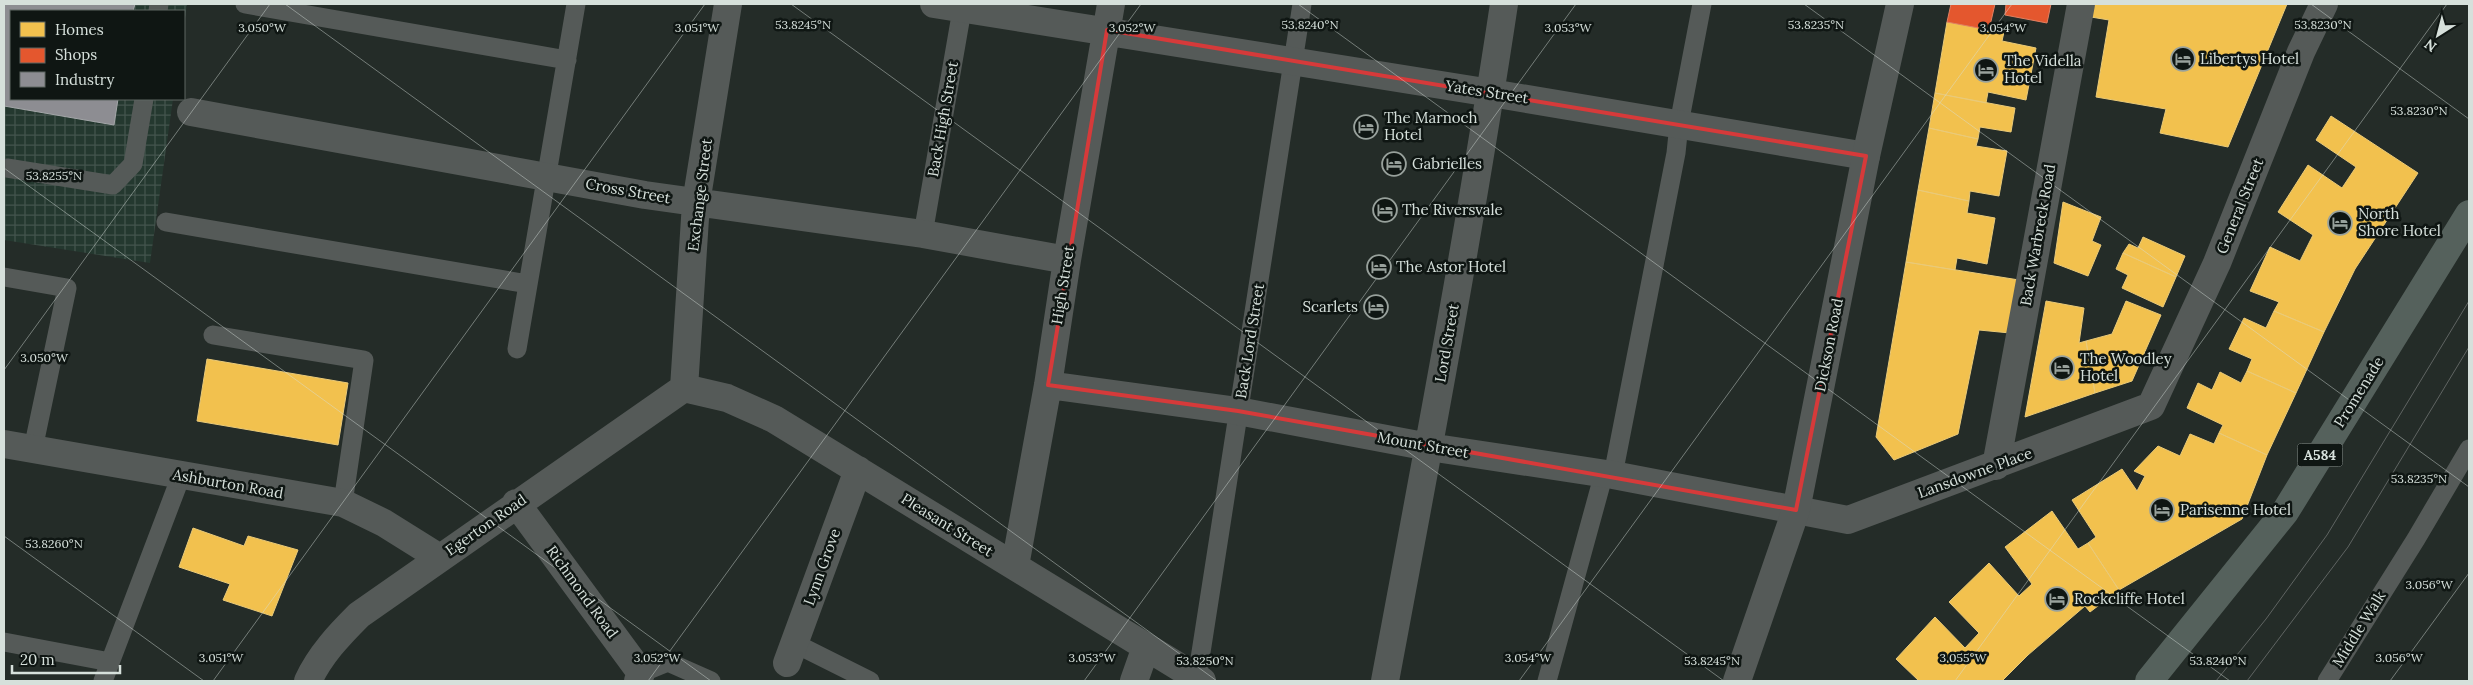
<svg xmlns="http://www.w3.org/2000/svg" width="2473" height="685" viewBox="0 0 2473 685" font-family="Lora,serif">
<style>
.industrial{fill:url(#industrial-grid)}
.homes{fill:#f2c14e;stroke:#eaca78}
.shops{fill:#e4572e;stroke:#e08062}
.industry{fill:#8d8d92;stroke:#a3a6a8}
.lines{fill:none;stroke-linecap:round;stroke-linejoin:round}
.service{stroke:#555a58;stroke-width:19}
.minor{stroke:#555a58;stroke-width:28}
.tertiary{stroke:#555a58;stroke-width:28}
.primary{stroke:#55615c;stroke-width:28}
.tram{stroke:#5f6462;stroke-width:1}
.marked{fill:none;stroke:#d63a3a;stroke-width:4;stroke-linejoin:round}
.ticks{fill:none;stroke:#d6e0db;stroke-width:1;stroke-opacity:0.45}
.labels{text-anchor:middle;stroke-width:5;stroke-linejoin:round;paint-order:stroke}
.shield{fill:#0f1613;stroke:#9aa39f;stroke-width:1}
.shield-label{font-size:14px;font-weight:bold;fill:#d6e0db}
.poi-label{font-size:15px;fill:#d6e0db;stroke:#0f1613;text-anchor:start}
.street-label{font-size:15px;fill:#d6e0db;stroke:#0f1613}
.ticks-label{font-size:12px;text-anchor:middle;fill:#d6e0db;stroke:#0f1613;stroke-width:5;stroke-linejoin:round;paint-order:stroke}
</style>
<defs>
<pattern id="industrial-grid" width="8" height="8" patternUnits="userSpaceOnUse" patternTransform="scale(1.25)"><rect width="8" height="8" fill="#24382f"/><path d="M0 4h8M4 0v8" fill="none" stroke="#43544d"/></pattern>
</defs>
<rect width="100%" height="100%" fill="#242c28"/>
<path class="industrial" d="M4,4H187L184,26V11H11V99H173L150,263L4,240Z"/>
<path class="homes" d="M2094,4H2287L2228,147L2160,133L2166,109L2096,97L2109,20L2091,17Z
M1947,22L2004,32L2002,41L2036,48L2026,100L1988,92L1986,103L1935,93Z
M1935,93L2015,108L2011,132L1980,127L1978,139L1929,128Z
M2331,116L2418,173L2355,269L2324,332L2274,311L2279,302L2250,291L2270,247L2300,261L2313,235L2278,212L2308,165L2342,188L2356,167L2316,140Z
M1929,128L1978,139L1976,146L2007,151L1999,196L1970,191L1969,201L1918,190Z
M1918,190L1969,201L1967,213L1995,218L1987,264L1957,258L1955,270L1906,262Z
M2063,202L2101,217L2092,241L2101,245L2088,276L2054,263Z
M2143,237L2185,256L2176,277L2123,253L2129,244L2138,248Z
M2123,253L2176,277L2163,307L2122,288L2128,275L2116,269Z
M1906,262L2019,280L2010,333L1979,330L1958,434L1894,460L1876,437Z
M2046,301L2084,308L2079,343L2086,341L2095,393L2025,417Z
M2126,301L2161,315L2132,381L2095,393L2086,341L2112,334Z
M2274,311L2324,332L2296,393L2247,371L2252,359L2229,349L2244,318L2266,328Z
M207,359L348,383L338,445L197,421Z
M2247,371L2296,393L2267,455L2219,433L2223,425L2187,408L2198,383L2212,390L2220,372L2241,383Z
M2219,433L2267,455L2242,519L2119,590L2088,543L2096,537L2072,500L2122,469L2137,491L2145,476L2134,471L2158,446L2180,456L2190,434L2214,444Z
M2052,511L2078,549L2088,543L2119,590L2090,612L2085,606L2028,655L2002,681H1919L1896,659L1935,617L1965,648L1979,633L1949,602L1989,563L2019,596L2032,584L2005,547Z
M193,528L244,546L248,536L298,550L272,616L223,600L230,584L179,567Z"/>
<path class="shops" d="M1951,4H1995L1989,30L1947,22Z
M2006,4H2051L2047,23L2005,15Z"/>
<path class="industry" d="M4,4H135L133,11H11V99H118L114,125L4,106Z"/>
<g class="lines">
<path class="service" d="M245,4L567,60
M158,11L159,4
M7,168L113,185L133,164L144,99
M166,222L528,284
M923,234L963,4
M4,277L67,288L33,449
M213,335L364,360L343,503
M517,349L576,4
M1613,475L1676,153L1679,124L1702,4
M4,642L110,662
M794,643L870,681
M641,673L668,662L711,681
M1197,678L1302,4
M103,681L181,476
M1547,681L1604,473
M2327,681L2416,539L2469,449"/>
<path class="minor" d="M934,4L1491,93L1866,156
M191,112L645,195L923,234L1067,260
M1048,385L1238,411L1429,447L1613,475L1848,520L2151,406L2217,263L2301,52L2324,4
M684,388L727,398L774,419L1202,681
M684,388L696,203L728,4
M4,444L343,503L384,523L440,558
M1996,466L2081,4
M516,503L641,673L638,681
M1015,566L1048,385L1067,260L1111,4
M787,663L858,470
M308,681C320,655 339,635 359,615L684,388
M1134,681L1146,647
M1385,681C1427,456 1470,230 1504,4"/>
<path class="tertiary" d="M1737,681L1796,510L1866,156L1900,4"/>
<path class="primary" d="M2149,681L2285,512L2469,214"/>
<path class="tram" d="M2216,681L2266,619L2327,535L2469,301
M2247,681L2348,547L2469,347"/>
</g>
<path class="marked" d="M1107,30L1866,156L1796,510L1238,411L1048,385Z"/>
<path class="ticks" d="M285,4L1217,681M791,4L1724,681M1298,4L2230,681M1804,4L2469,487M2311,4L2469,119M4,168L711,681M4,370L270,4M4,536L204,681M213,681L705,4M648,681L1141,4M1084,681L1576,4M1519,681L2012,4M1955,681L2447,4M2390,681L2469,573"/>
<defs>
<g id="hotel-ring" transform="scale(1.25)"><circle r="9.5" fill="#0f1613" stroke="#98a19c" stroke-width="1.5"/><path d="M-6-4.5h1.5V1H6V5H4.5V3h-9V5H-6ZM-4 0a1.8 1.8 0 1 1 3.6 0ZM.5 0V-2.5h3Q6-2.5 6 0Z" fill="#98a19c"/></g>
</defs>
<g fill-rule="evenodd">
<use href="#hotel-ring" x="2183" y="59"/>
<use href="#hotel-ring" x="1986" y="70"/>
<use href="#hotel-ring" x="1366" y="127"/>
<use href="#hotel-ring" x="1394" y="164"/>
<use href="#hotel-ring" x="1385" y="210"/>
<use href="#hotel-ring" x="2340" y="223"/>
<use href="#hotel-ring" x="1379" y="267"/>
<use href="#hotel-ring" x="1376" y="307"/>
<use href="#hotel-ring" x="2062" y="368"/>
<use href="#hotel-ring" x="2162" y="510"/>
<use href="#hotel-ring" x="2057" y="599"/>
</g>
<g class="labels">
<rect class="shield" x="2297.5" y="443.5" width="45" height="23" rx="4"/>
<g class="shield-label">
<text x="2320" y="460">A584</text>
</g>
<g class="poi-label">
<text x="2200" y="64">Libertys Hotel</text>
<text x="2004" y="66">The Vidella<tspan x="2004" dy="17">Hotel</tspan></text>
<text x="1384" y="123">The Marnoch<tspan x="1384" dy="17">Hotel</tspan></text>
<text x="1412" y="169">Gabrielles</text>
<text x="1402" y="215">The Riversvale</text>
<text x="2358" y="219">North<tspan x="2358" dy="17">Shore Hotel</tspan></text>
<text x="1396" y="272">The Astor Hotel</text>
<text x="1358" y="312" text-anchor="end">Scarlets</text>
<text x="2080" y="364">The Woodley<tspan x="2080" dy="17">Hotel</tspan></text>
<text x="2180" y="515">Parisenne Hotel</text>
<text x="2074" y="604">Rockcliffe Hotel</text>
</g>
<g class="street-label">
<text transform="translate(1487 92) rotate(9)" y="5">Yates Street</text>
<text transform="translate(943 119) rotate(-80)" y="5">Back High Street</text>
<text transform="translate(628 191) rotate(10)" y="5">Cross Street</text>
<text transform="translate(700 195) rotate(-83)" y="5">Exchange Street</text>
<text transform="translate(2240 206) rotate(-68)" y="5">General Street</text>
<text transform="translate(2038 235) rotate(-80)" y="5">Back Warbreck Road</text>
<text transform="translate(1063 285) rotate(-81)" y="5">High Street</text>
<text transform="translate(1250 341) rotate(-81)" y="5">Back Lord Street</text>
<text transform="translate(1447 343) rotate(-80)" y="5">Lord Street</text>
<text transform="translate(1829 345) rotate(-79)" y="5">Dickson Road</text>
<text transform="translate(2359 392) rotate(-58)" y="5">Promenade</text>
<text transform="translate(1423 445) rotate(10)" y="5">Mount Street</text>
<text transform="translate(1975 473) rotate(-20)" y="5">Lansdowne Place</text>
<text transform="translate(228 484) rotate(10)" y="5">Ashburton Road</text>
<text transform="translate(486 525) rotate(-35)" y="5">Egerton Road</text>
<text transform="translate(947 525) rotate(32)" y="5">Pleasant Street</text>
<text transform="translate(822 567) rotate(-70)" y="5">Lynn Grove</text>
<text transform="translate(582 592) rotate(54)" y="5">Richmond Road</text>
<text transform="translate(2359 629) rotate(-58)" y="5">Middle Walk</text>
</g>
</g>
<g class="ticks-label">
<text x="803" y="29">53.8245°N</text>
<text x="1310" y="29">53.8240°N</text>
<text x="1816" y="29">53.8235°N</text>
<text x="2323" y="29">53.8230°N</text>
<text x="1568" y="32">3.053°W</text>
<text x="262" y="32">3.050°W</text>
<text x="697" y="32">3.051°W</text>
<text x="1132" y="32">3.052°W</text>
<text x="2003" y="32">3.054°W</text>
<text x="2419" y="115">53.8230°N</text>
<text x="54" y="180">53.8255°N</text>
<text x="44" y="362">3.050°W</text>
<text x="2419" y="483">53.8235°N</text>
<text x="54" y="548">53.8260°N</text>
<text x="2429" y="589">3.056°W</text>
<text x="221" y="662">3.051°W</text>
<text x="657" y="662">3.052°W</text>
<text x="1092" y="662">3.053°W</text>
<text x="1528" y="662">3.054°W</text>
<text x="1963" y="662">3.055°W</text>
<text x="2399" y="662">3.056°W</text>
<text x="1205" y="665">53.8250°N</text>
<text x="1712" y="665">53.8245°N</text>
<text x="2218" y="665">53.8240°N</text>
</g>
<rect width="2473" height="685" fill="none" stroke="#d6e0db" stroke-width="10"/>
<rect x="10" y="10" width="175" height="90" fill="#0f1613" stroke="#5f6763"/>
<rect x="20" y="22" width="25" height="15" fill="#f2c14e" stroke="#5f6763"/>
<text x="55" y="35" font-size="15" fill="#d6e0db">Homes</text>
<rect x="20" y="48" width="25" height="15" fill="#e4572e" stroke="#5f6763"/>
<text x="55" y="60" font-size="15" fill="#d6e0db">Shops</text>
<rect x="20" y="72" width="25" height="15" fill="#8d8d92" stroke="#5f6763"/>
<text x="55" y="85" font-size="15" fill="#d6e0db">Industry</text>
<g transform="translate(2438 35) rotate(216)" stroke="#0f1613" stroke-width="4" paint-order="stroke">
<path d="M0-4L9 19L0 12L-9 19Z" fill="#d6e0db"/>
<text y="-8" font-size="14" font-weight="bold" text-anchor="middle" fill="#d6e0db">N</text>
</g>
<path d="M12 665v8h108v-8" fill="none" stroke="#d6e0db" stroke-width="2.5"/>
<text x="20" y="665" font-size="15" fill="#d6e0db" stroke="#0f1613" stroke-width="4" paint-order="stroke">20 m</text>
</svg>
